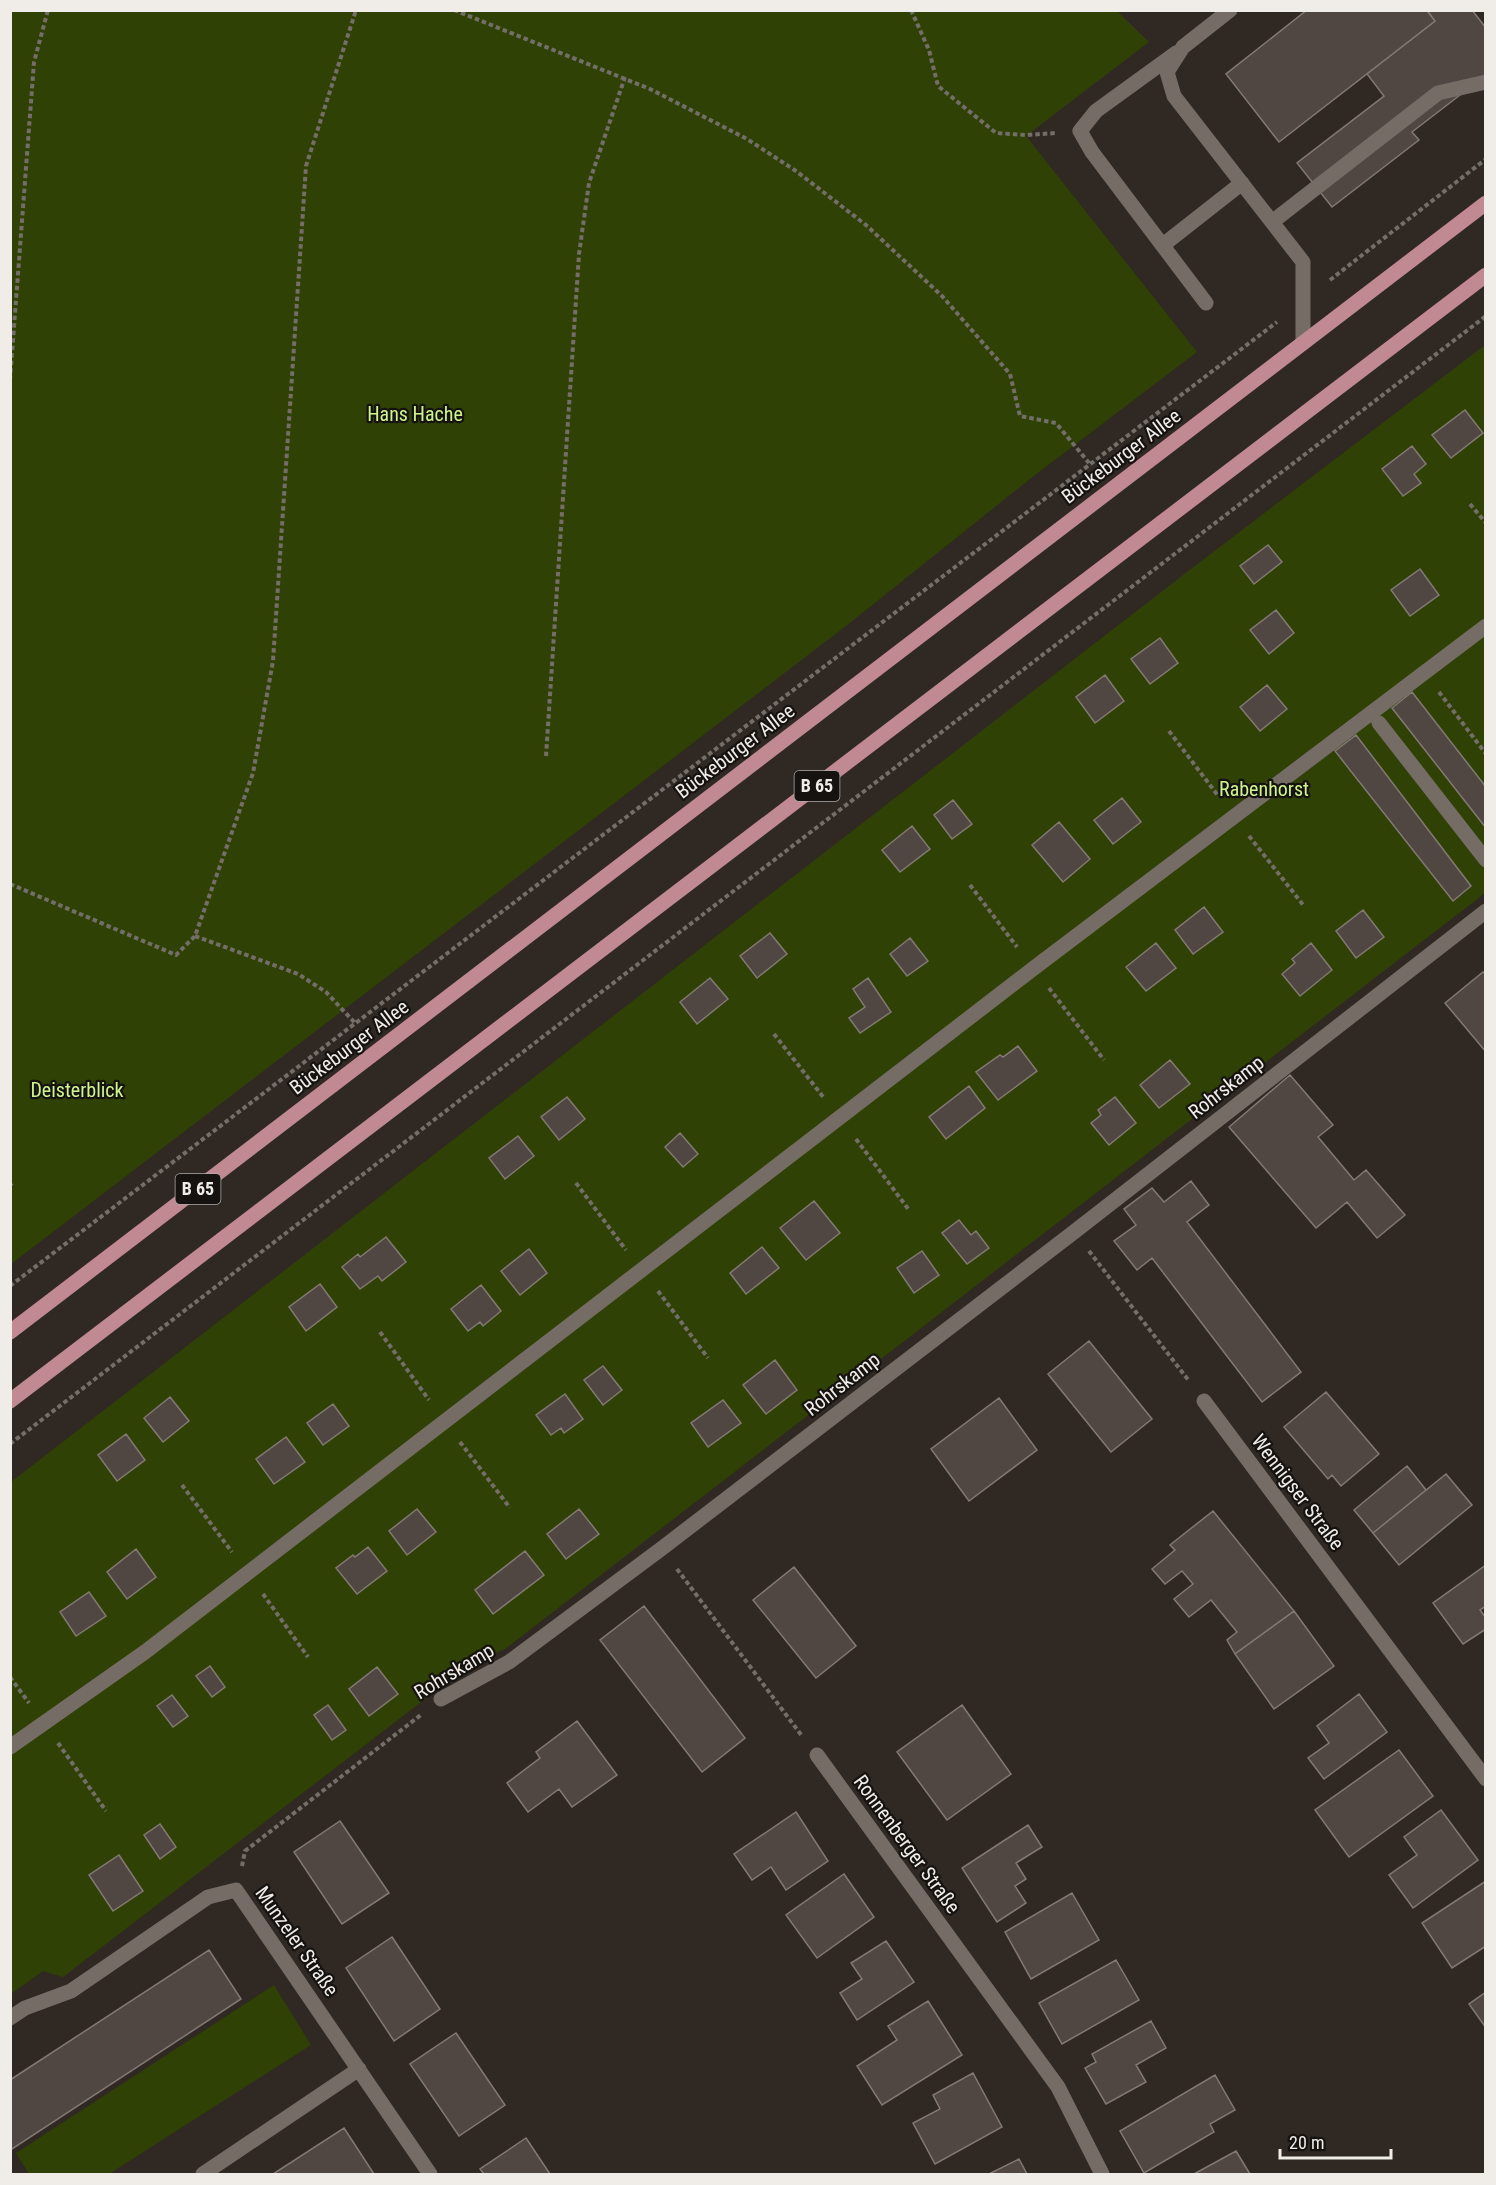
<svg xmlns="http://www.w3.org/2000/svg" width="1496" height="2185" viewBox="0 0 1496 2185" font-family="'Roboto Condensed',sans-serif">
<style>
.green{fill:#2f4105}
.building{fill:#504742;stroke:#837974;stroke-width:1.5}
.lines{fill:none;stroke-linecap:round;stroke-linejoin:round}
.path{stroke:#746e69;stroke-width:4;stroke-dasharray:4.5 3;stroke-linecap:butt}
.minor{stroke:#746c65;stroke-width:15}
.major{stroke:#c18991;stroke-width:15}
.labels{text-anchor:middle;stroke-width:4.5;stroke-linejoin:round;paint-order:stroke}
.shield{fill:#151210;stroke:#aeaba7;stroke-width:1.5}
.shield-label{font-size:18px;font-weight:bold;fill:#f0ece8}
.park-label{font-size:20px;fill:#cef58d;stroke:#151210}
.street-label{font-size:20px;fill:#f0ece8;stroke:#151210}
</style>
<rect width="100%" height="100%" fill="#302923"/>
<path class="green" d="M11,10L1117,11L1149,42L1026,136L1197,352L1035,475L846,626L11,1264Z
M1485,345V893L505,1649L472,1663L63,1977L43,1971L11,1994V1482L1187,572Z
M274,1985L311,2045L109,2174H29L16,2153Z"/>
<path class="building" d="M1307,10H1427L1435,21L1279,142L1226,74Z
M1430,10H1472L1486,28V75L1412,132L1419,140L1332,207L1297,163L1384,96L1367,74L1435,21L1428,12Z
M1465,410L1483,433L1451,458L1432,435Z
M1412,446L1426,464L1414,474L1421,483L1403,496L1382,469Z
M1268,545L1282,562L1254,584L1240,566Z
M1420,569L1439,595L1410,616L1391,590Z
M1276,610L1294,633L1269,654L1250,630Z
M1160,638L1178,663L1150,684L1131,659Z
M1105,675L1124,701L1095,723L1076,697Z
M1267,685L1287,709L1260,731L1240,707Z
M1412,692L1486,787V828L1392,708Z
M1356,735L1471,886L1453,901L1335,751Z
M1122,798L1141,822L1113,844L1094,820Z
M953,800L972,824L952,839L934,815Z
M1059,822L1090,859L1063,882L1032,845Z
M912,826L930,849L900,872L882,850Z
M1204,907L1223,932L1193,954L1175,930Z
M1363,910L1384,937L1356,958L1336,931Z
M770,933L787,954L757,978L740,956Z
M910,938L928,961L907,976L890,954Z
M1156,943L1176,968L1146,991L1126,967Z
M1311,943L1332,970L1300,996L1282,974L1295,963L1292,959Z
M1483,972L1486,975V1052L1445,1003Z
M710,978L728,999L697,1024L680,1002Z
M868,978L891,1012L860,1033L849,1018L865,1007L853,989Z
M1018,1046L1037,1071L998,1100L976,1072L1000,1055L1003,1057Z
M1170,1060L1190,1084L1159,1108L1140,1085Z
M1290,1075L1333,1125L1318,1137L1354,1180L1366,1170L1405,1215L1377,1238L1347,1202L1316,1228L1229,1127Z
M969,1086L985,1108L946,1139L929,1117Z
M567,1097L585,1119L559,1140L541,1117Z
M1115,1097L1136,1123L1109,1145L1091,1123L1101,1115L1098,1110Z
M680,1133L698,1154L683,1167L665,1147Z
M518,1136L534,1156L505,1179L489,1158Z
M1191,1181L1209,1205L1187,1222L1301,1372L1262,1402L1152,1258L1137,1270L1114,1241L1136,1225L1124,1209L1152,1188L1164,1202Z
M814,1201L840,1233L806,1260L780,1228Z
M959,1220L971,1235L976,1231L989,1248L967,1264L942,1233Z
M386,1237L406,1262L382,1281L378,1276L360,1289L342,1267L358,1254L360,1257Z
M762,1247L779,1268L746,1294L730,1273Z
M529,1249L547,1273L520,1295L501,1271Z
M922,1251L939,1275L914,1293L897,1268Z
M320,1284L337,1307L306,1331L289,1307Z
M481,1285L501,1311L483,1326L480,1322L468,1331L451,1309Z
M1089,1341L1152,1419L1111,1452L1048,1374Z
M775,1360L797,1390L766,1414L743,1385Z
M603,1366L622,1390L603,1405L584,1380Z
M1326,1392L1379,1454L1341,1486L1332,1475L1328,1479L1284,1427Z
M565,1394L583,1419L564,1433L561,1428L551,1435L536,1415Z
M170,1397L189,1421L163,1442L144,1418Z
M999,1398L1037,1450L969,1501L931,1449Z
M723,1400L741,1423L708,1447L691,1423Z
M333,1404L349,1426L323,1445L307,1423Z
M126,1434L145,1460L117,1481L98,1455Z
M286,1437L305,1462L274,1484L256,1459Z
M1407,1466L1426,1490L1373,1533L1354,1510Z
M1446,1474L1472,1505L1399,1565L1373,1533Z
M417,1509L436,1532L407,1555L389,1531Z
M579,1509L599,1534L566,1559L547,1534Z
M1213,1511L1294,1611L1235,1654L1227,1640L1237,1632L1211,1600L1189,1617L1174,1599L1193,1584L1182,1571L1165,1584L1152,1569L1175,1550L1170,1545Z
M368,1547L387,1571L357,1594L336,1568L353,1555L355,1557Z
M136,1549L156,1577L127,1599L107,1572Z
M525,1551L544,1575L493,1614L475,1590Z
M1486,1565V1606L1480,1610L1486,1618V1629L1463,1644L1433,1603Z
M794,1567L856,1646L816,1678L753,1600Z
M89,1592L106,1616L76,1636L60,1612Z
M644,1606L745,1738L702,1772L600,1640Z
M1294,1611L1334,1666L1274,1709L1235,1654Z
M210,1666L225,1687L212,1697L196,1676Z
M377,1667L398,1694L369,1716L349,1689Z
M1359,1694L1387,1732L1324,1779L1308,1758L1329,1743L1317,1726Z
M172,1695L188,1716L173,1727L157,1706Z
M328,1705L346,1730L332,1740L314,1715Z
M962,1705L1011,1774L947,1820L897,1752Z
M577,1721L617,1775L572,1807L559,1789L528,1812L507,1783L540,1758L536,1752Z
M1399,1750L1433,1796L1349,1857L1315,1810Z
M1441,1810L1478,1860L1413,1908L1389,1875L1417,1855L1404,1837Z
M796,1812L828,1861L786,1890L771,1867L752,1880L734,1854Z
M340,1821L389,1893L342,1924L294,1852Z
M160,1824L176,1847L160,1859L144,1835Z
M1028,1825L1042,1847L1016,1863L1026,1879L1015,1886L1026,1903L997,1922L962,1868Z
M119,1855L143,1891L113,1911L89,1875Z
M844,1874L874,1917L817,1958L786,1915Z
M1486,1881V1946L1452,1968L1422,1923Z
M1072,1893L1099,1940L1031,1979L1005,1932Z
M392,1937L440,2009L394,2041L346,1968Z
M886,1941L914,1982L857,2020L840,1993L862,1979L851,1963Z
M209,1950L241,1999L12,2149L10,2146V2080Z
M1116,1960L1139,2000L1062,2044L1039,2003Z
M1486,1992V2028L1469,2004Z
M928,2001L962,2055L882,2105L857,2066L897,2040L888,2026Z
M1151,2021L1166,2048L1136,2065L1146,2082L1106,2104L1085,2068L1096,2062L1092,2054Z
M456,2033L505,2105L459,2136L410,2064Z
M973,2073L1002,2127L935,2164L913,2123L940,2109L933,2095Z
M1215,2075L1235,2110L1210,2124L1214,2132L1144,2173L1120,2131Z
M344,2128L374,2174H273Z
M526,2138L550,2174H484L480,2169Z
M1236,2151L1250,2174H1194Z
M1019,2159L1027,2174H989Z"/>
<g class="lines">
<path class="path" d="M454,10L650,89L747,139L796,171L866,225L942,296L1010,374L1020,416L1056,423L1089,463
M911,10L929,50L938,86L996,133L1026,135L1056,133
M1330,280L1486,159
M10,380L34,62L48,10
M1470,504L1486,523
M1439,692L1486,754
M1169,731L1219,797
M546,756L579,254L589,183L625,77
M1249,836L1304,906
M10,884L176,955L195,936L253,773L273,661L306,166L356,10
M970,885L1017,947
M195,936L298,974L326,992L355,1023
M1049,988L1104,1060
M774,1034L824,1098
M856,1139L909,1210
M576,1183L626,1250
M10,1184L12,1186
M1089,1251L1189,1381
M10,1286L1277,322
M658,1291L708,1358
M380,1332L429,1400
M460,1442L510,1508
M10,1444L1486,316
M182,1485L232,1552
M677,1569L802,1736
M263,1594L308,1657
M10,1677L29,1703
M58,1743L106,1811
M242,1866L245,1851L422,1714"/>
<path class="minor" d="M1230,10L1183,47L1167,72L1174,96L1303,262V343
M1176,53L1096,111L1080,131L1092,152L1206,303
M1272,222L1438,93L1486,82
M1163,245L1242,183
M1379,723L1486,860
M1204,1401L1486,1779
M441,1699L509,1662L661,1549L1074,1232L1486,911
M10,1747L145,1652L1034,968L1486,626
M817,1755L1058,2087L1102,2174
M10,2018L25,2008L71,1991L208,1897L236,1890L430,2174
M203,2174L359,2069"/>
<path class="major" d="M10,1332L1486,203
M10,1401L1486,275"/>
</g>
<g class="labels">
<g class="shield">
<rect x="794.5" y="771" width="45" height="30" rx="4.5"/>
<rect x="175.5" y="1174" width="45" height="30" rx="4.5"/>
</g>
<g class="shield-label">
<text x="817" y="792">B 65</text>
<text x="198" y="1195">B 65</text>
</g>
<g class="park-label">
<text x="415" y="421">Hans Hache</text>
<text x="1264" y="796">Rabenhorst</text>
<text x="77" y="1097">Deisterblick</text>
</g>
<g class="street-label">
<text transform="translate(1121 456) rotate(-37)" y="7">Bückeburger Allee</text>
<text transform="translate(735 751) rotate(-37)" y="7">Bückeburger Allee</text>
<text transform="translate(349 1047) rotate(-37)" y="7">Bückeburger Allee</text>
<text transform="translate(1226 1087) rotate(-38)" y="7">Rohrskamp</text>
<text transform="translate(842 1384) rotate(-38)" y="7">Rohrskamp</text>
<text transform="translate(1298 1492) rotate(53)" y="7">Wennigser Straße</text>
<text transform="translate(454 1671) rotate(-31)" y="7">Rohrskamp</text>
<text transform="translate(907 1844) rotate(54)" y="7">Ronnenberger Straße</text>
<text transform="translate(297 1941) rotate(55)" y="7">Munzeler Straße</text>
</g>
</g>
<rect width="1496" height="2185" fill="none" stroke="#f0ece8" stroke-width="24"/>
<path d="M1280 2149v9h111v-9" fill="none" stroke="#f0ece8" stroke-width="3"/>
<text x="1289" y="2149" font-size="18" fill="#f0ece8" stroke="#151210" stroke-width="4.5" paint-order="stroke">20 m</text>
</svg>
